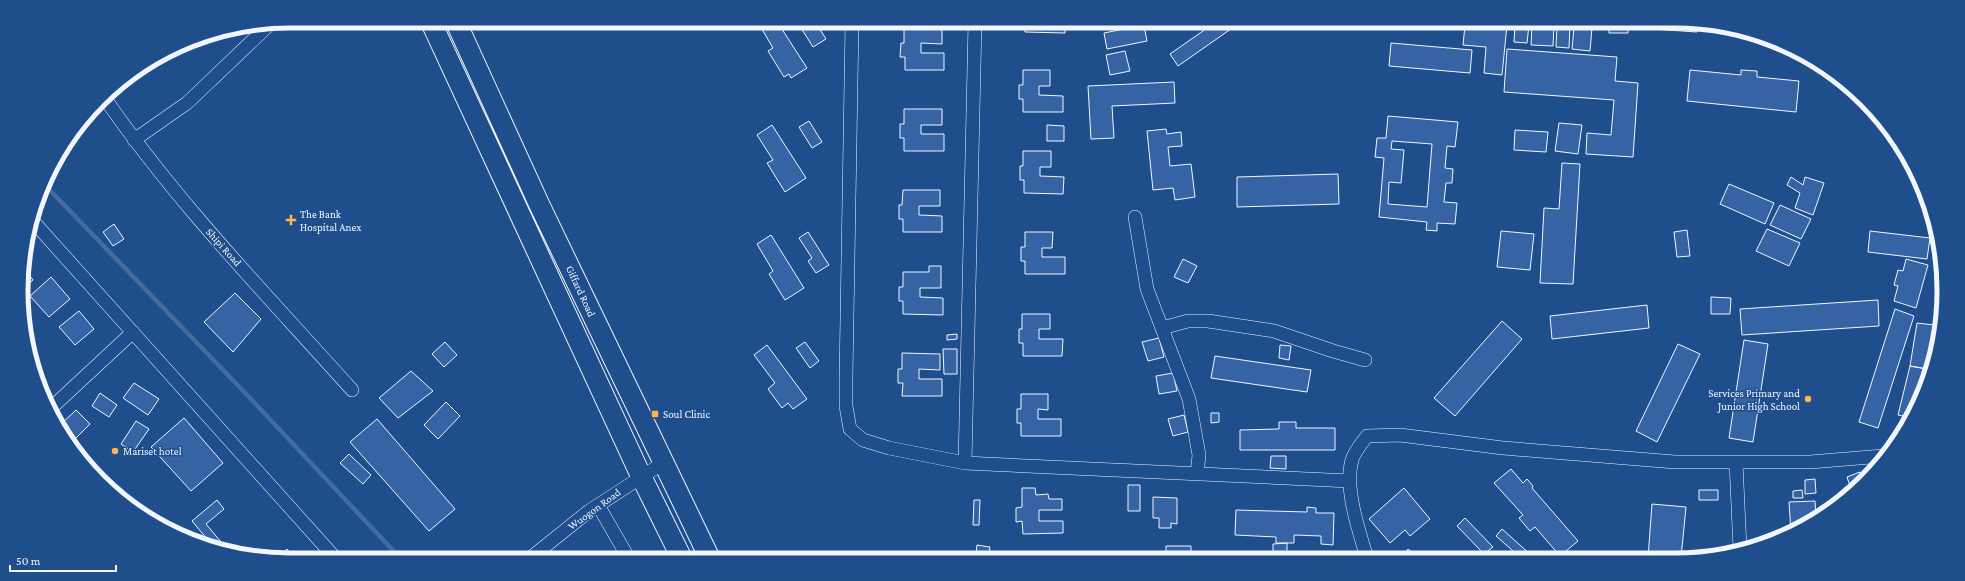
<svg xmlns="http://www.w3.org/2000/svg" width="1965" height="581" viewBox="0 0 1965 581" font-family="'Crimson Pro',serif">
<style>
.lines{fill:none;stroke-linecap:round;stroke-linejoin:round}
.stream{stroke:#446ba0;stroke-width:4.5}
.building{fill:#3563a3;stroke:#f2f6ff;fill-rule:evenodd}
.street-casing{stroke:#f2f6ff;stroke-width:14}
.primary-casing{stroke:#f2f6ff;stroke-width:22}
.street{stroke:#1f4e8c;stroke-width:13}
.primary{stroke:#1f4e8c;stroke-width:20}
.poi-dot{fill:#ffb74d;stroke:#1f4e8c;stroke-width:1.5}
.labels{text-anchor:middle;stroke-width:3;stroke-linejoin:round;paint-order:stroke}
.poi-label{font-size:11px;fill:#f2f6ff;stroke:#1f4e8c;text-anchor:start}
.street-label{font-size:11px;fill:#f2f6ff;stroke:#1f4e8c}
.rim{fill:none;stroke:#f2f6ff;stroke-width:5}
</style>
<rect width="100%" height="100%" fill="#1f4e8c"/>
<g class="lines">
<path class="stream" d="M44,184L251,399L402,560"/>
</g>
<path class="building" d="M762,23H778L807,68L791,78L789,74L784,77L768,51L773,48L759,24Z
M798,23H816L826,39L813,47Z
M1025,24H1065V33L1025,32Z
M1213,24H1238L1178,66L1170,54Z
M1144,25L1147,41L1107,49L1104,33Z
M1465,25H1507L1502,75L1484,73L1486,47L1463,45Z
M1515,25H1529L1527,43L1514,42Z
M1532,25L1554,26L1553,46L1531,45Z
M1557,26H1570L1569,48L1556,47Z
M1609,26H1633V29H1628V33H1609Z
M1637,26H1698L1697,32L1637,28Z
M1574,27L1592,28L1590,51L1572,49Z
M904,28H942V44L921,43V53H944V70H905V57H900L901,43H904Z
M1391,43L1472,50L1470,73L1389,66Z
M1507,49L1617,57L1615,81L1638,83L1633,157L1586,154L1587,133L1611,135L1614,100L1504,92Z
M1125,51L1130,71L1110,75L1106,55Z
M1023,70H1050V86H1039V95L1063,96V112H1023V99H1019V85H1023Z
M1690,70L1741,75V70L1757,71V77L1799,81L1796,112L1687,101Z
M1174,82L1175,103L1112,106L1114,138L1091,139L1088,86Z
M904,109H942V125H921V134H944V151H904V138H900V124H904Z
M1388,116L1458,122L1455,147L1447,146L1445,168L1453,169L1452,183H1446L1444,202L1457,203L1455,224L1437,223V231L1426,230L1427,222L1379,217L1384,158L1375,157L1377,138H1386ZM1392,141L1432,144L1427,207L1388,204L1389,182L1401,183L1404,150L1391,149Z
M809,121L822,142L812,148L799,127Z
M1559,123L1582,125L1578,154L1555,151Z
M772,125L806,178L785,192L767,163L773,160L757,135Z
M1047,125L1064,126V141H1047Z
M1166,129L1167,134L1181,132L1182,146L1168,147L1170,166L1191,164L1195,197L1175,200L1173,188L1153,190L1147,131Z
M1515,130L1548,132L1546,152L1514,150Z
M1023,151H1051V167H1040V176L1064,177L1063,194L1024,193V180H1020V166H1023Z
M1562,163L1580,164L1573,284L1540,283L1544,208L1559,209Z
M1338,174L1339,204L1237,207V177Z
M1791,177L1803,185L1805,177L1824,183L1813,215L1795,208L1800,193L1787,185Z
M1729,184L1774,203L1765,224L1720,204Z
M903,190H940V206H919V215L942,216V232H903V219H899V205H902Z
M1780,205L1811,219L1801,239L1770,225Z
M114,224L124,239L113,246L103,232Z
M1767,229L1800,243L1789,266L1756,251Z
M1687,230L1690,256L1677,257L1674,232Z
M1501,231L1534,234L1530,270L1497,267Z
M1870,231L1930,238L1927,259L1868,252Z
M808,232L829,265L816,273L808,261L812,258L799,238Z
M1025,232H1053L1052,248H1042V257H1065V274H1025V261H1021V247H1025Z
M771,235L804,288L785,300L769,274L773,271L757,244Z
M1183,259L1197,266L1188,283L1174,277Z
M1906,259L1928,265L1916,308L1894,301L1898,286L1894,285L1898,270L1903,271Z
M929,266H941V288H920V297L943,298V315L903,314V301H899V287H903V272H929Z
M23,267L33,280L23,288L22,273Z
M51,277L70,299L49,317L30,296Z
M235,293L261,319L233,352L204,322Z
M1711,297L1731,298L1730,314H1711Z
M1878,300L1879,326L1742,335L1740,309Z
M1647,305L1649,328L1552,339L1550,316Z
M1895,309L1914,316L1878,428L1859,422Z
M79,311L94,329L75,345L59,327Z
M1022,314H1050V329H1039V339H1063L1062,356H1023V343H1019V329H1022Z
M1502,321L1522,339L1455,416L1434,398Z
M1917,323L1934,325L1927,369L1910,366Z
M957,334V339L947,340V335Z
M1159,338L1164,357L1148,361L1142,342Z
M1744,340L1768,344L1753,442L1729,438Z
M445,342L457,355L444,367L432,354Z
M805,342L819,361L810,368L796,348Z
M1678,344L1700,354L1657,442L1636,431Z
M767,345L807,399L793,409L788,403L782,408L768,389L775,383L754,355Z
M1280,345L1291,346L1289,360L1279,358Z
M943,349H957V374H944Z
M902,353L940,354V370L919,369V379H942V396H902L903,383H898V369H902Z
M1215,356L1311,370L1307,392L1211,378Z
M1910,366L1927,369L1922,389L1911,418L1898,415Z
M411,371L433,391L398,418L379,398Z
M1173,373L1177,391L1159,394L1156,376Z
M134,383L159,399L148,415L123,398Z
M100,393L117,405L109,417L92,406Z
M1021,394H1048V410L1038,409V419H1061V436H1021V423H1017V409H1021Z
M446,402L460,416L438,439L424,425Z
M76,410L90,424L70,444L59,426Z
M1211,413H1219V422L1211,423Z
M1184,415L1188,432L1173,436L1168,419Z
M184,418L223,463L191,491L151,447Z
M377,419L455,509L429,531L350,442Z
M136,421L149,429L133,452L121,444Z
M1279,422H1296V428H1335V450H1240V430L1279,429Z
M349,454L371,475L363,484L340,463Z
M1271,456H1286V469L1270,468Z
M1511,469L1523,483L1527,479L1533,486L1532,488L1578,541L1560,556L1535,527L1530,531L1519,518L1523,515L1494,483Z
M1860,472L1863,480L1852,492L1847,477Z
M1815,479L1816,493L1805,494V480Z
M1128,485H1140V511H1128Z
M1022,488H1035L1036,495L1048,494L1049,499H1062V510H1039V521H1063V533L1023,534L1022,521L1016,522V508L1022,507Z
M1404,488L1430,519L1410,536L1405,530L1390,543L1369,519Z
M1699,490H1718V500H1699Z
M1802,490L1803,498H1793V491Z
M1153,497L1177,498V524L1171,523V528H1159V518H1153Z
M217,500L224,509L206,524L221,542L216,546L212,545L192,521Z
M974,500H980L979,525H973Z
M1815,501L1816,517L1791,533L1789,502Z
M1652,504L1686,507L1681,558H1648Z
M1307,507L1316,508V513H1334L1333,545L1321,544V536L1294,535V543H1276V537L1235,535L1236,510L1307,512Z
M1465,518L1493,547L1484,554L1457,526Z
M1502,529L1531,555L1528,558H1521L1496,536Z
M1783,534V535L1770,539V535Z
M228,543L238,555L221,548Z
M1287,543V558H1273V544Z
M977,545L990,547L989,554L976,553Z
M1166,546H1191V557L1166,559Z
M287,549L296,560L276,559Z
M1408,549L1421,558H1402Z"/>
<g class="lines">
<g class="street-casing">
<path id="street" d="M852,23L846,377V406L850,429L863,440L889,448L965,463L1350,481
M104,97C177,203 267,295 352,390
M134,140L187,103L271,23
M1135,217L1147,289L1189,399L1199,455L1197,474
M31,219L337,560
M1162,328L1188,321H1208L1274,331L1333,351L1365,360
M49,410L133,332
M1736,462L1740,549
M965,463L975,23
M598,505L629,559
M1367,558C1359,531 1344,488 1352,460C1354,452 1362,443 1367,436L1400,435L1503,448L1675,462H1810L1883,456
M528,560L589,511L663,463"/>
</g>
<g class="primary-casing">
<path id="primary" d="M431,22L641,476L682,559
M456,22L539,204L710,559"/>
</g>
<use href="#street" class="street"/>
<use href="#primary" class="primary"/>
</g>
<g class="poi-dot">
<path d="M289 214h4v4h4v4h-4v4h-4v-4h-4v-4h4z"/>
<circle cx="1808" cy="399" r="4"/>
<rect x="651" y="410" width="8" height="8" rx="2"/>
<circle cx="115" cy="451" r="4"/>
</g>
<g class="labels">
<g class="poi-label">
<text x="300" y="218">The Bank<tspan x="300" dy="13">Hospital Anex</tspan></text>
<text x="1800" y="397" text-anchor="end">Services Primary and<tspan x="1800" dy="13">Junior High School</tspan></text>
<text x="663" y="418">Soul Clinic</text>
<text x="123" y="455">Mariset hotel</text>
</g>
<g class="street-label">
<text transform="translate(224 247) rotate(48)" y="4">Shipi Road</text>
<text transform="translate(581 291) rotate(65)" y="4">Giffard Road</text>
<text transform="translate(594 509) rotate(-36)" y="4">Wuogon Road</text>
</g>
</g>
<path d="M0 0H1965V581H0ZM290 28H1675A262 262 0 0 1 1937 290V291A262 262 0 0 1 1675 553H290A262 262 0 0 1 28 291V290A262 262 0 0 1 290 28Z" fill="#1f4e8c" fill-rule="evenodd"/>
<path class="rim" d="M290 28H1675A262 262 0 0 1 1937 290V291A262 262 0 0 1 1675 553H290A262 262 0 0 1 28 291V290A262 262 0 0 1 290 28Z"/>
<path d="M10 565v6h106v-6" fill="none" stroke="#f2f6ff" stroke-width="2"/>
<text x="16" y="565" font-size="12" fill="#f2f6ff" stroke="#1f4e8c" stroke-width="3" paint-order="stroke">50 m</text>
</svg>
